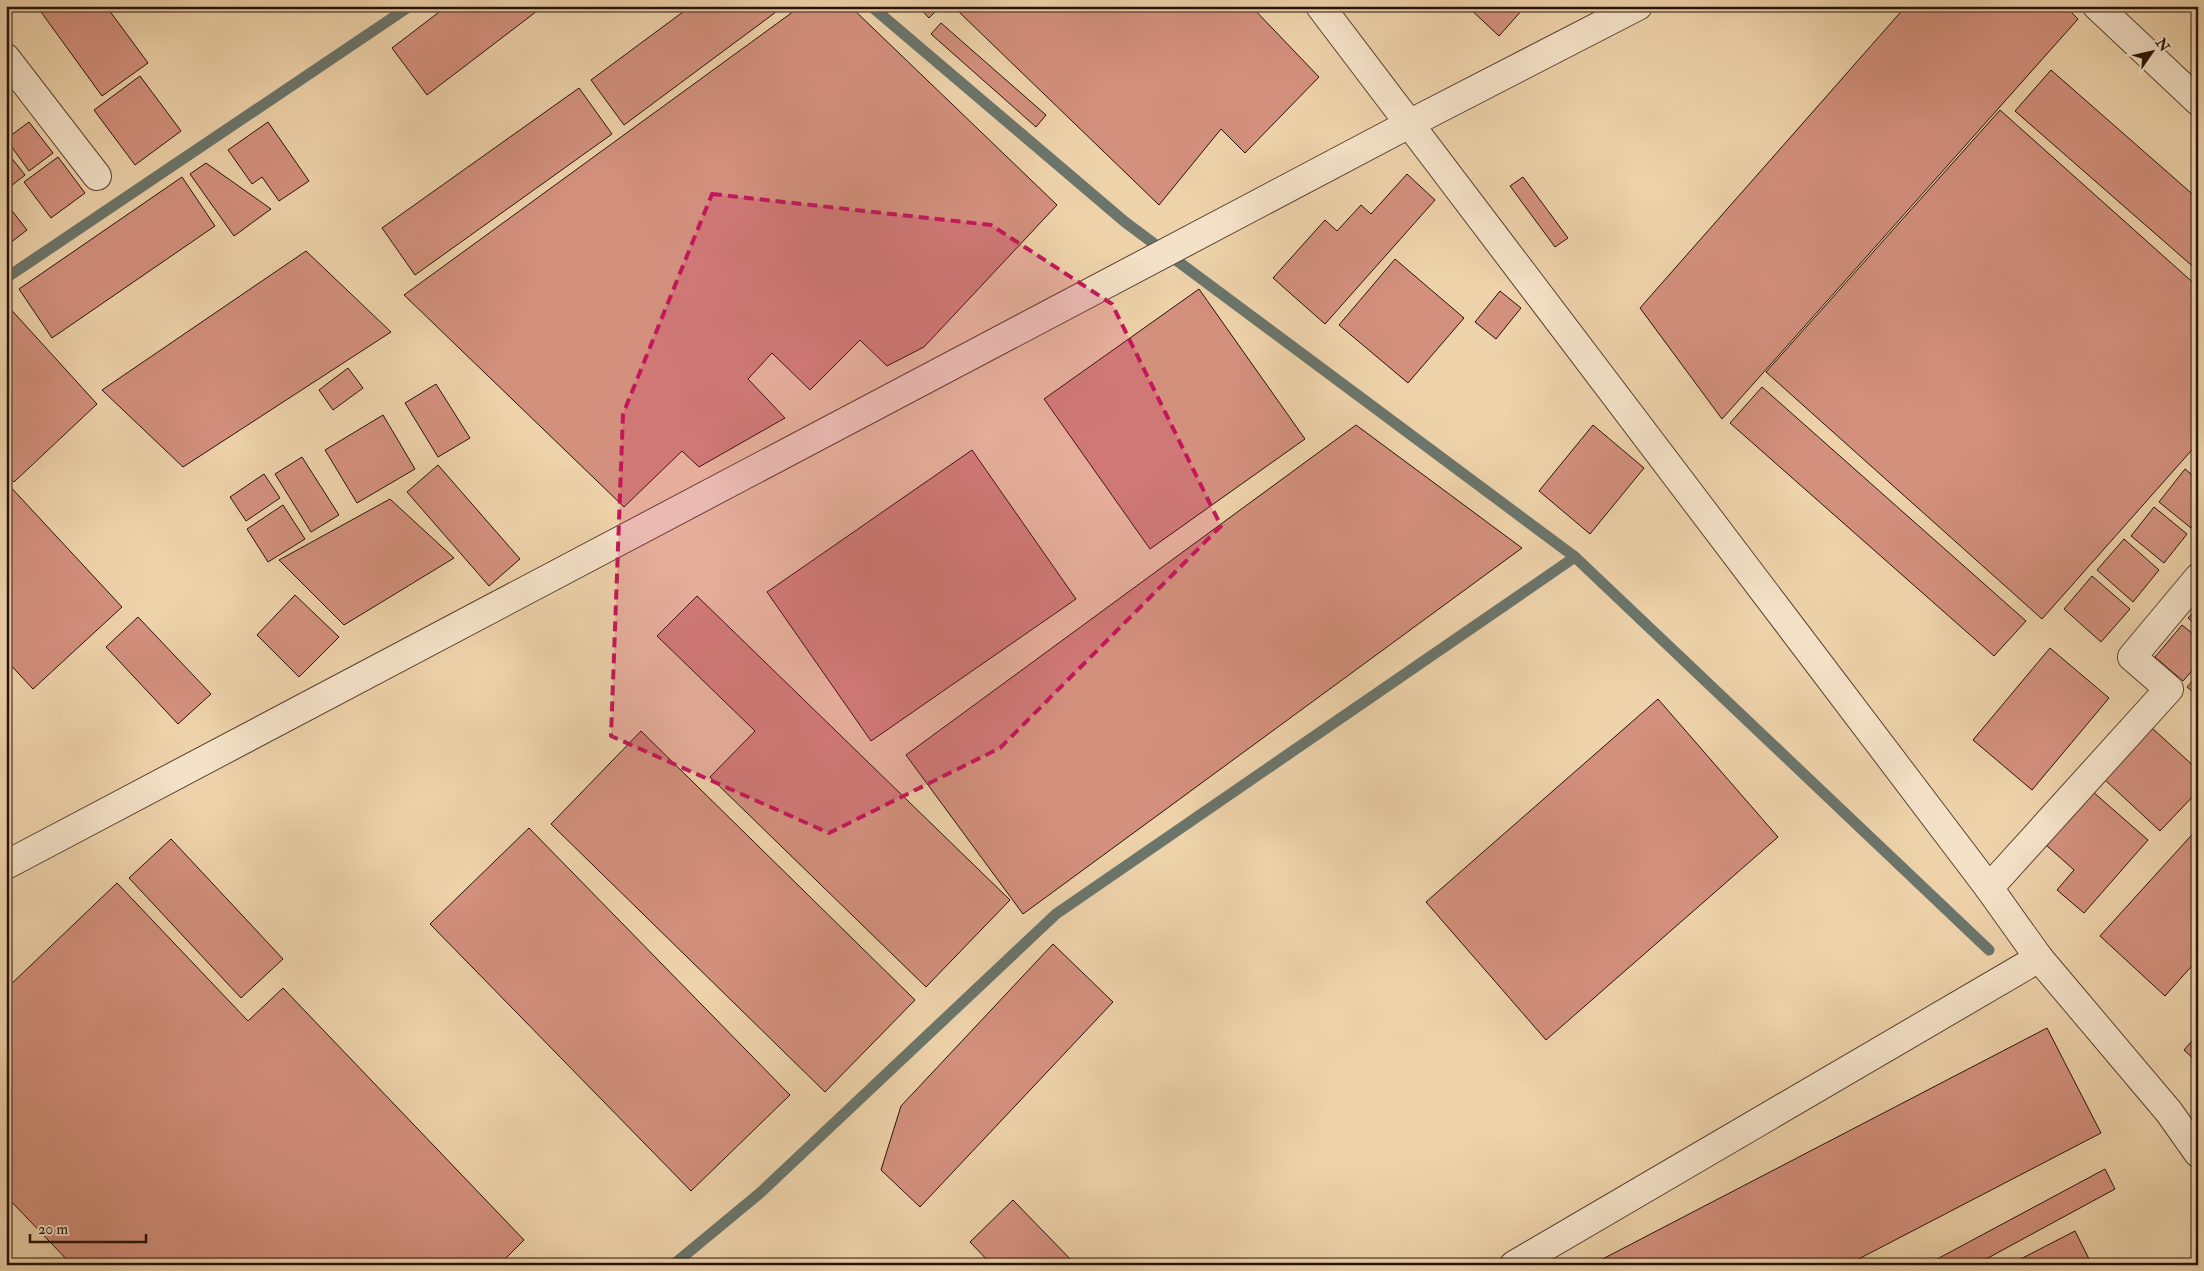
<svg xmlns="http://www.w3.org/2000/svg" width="2204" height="1271" viewBox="0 0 2204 1271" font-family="'IM FELL Double Pica',serif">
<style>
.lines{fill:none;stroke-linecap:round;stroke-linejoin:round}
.stream{stroke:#6b756b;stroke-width:11}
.building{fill:#d3907d;stroke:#271209}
.minor-casing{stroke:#594231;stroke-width:30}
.tertiary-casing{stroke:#594231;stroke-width:30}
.minor{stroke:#f4e2c8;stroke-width:28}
.tertiary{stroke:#f4e2c8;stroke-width:28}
.marked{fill:#c2185b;fill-opacity:0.2;stroke:#c2185b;stroke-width:4;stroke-dasharray:10 6;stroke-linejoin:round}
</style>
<rect width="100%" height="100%" fill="#eed2aa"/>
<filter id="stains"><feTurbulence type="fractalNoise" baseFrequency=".004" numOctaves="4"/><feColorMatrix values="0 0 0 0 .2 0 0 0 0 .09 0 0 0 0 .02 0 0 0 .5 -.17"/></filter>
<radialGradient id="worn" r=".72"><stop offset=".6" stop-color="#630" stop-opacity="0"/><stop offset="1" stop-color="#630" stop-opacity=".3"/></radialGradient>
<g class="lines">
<path class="stream" d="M871,6L1125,222L1575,557L1989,950
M6,278L410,6
M673,1265L760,1193L1056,914L1575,557"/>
</g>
<path class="building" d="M48,6H106L148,63L102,96L41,12Z
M447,6H540L541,8L427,95L392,48Z
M691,6H784L624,125L591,80Z
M801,6H850L1057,205L924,347L887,366L860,340L810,390L772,353L748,379L785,418L699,467L682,451L624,507L404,295Z
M918,6H941L929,18Z
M965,6H1251L1319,77L1245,153L1221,129L1159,205L959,12Z
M1467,6H1520L1523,9L1499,36Z
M1906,6H2065L2078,19L1722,419L1640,308Z
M941,23L1046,115L1036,127L931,34Z
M2051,70L2198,199V271L2015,111Z
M140,76L181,131L135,165L94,110Z
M579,88L612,134L415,275L382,228Z
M2000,110L2198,287V443L2042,619L1766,372Z
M29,122L53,153L29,171L6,139Z
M268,122L309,181L279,201L262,177L252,184L228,150Z
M6,151L25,175L6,190Z
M58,157L85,193L51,218L24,182Z
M206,163L271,209L234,236L190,174Z
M1407,174L1435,200L1325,324L1273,278L1325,220L1337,231L1361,205L1371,214Z
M182,177L215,226L52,338L19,289Z
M1523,177L1568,238L1555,247L1510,186Z
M6,203L27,230L10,243L6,238Z
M306,251L391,332L183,467L102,390Z
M1395,259L1464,318L1408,383L1339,325Z
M1199,289L1305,439L1150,549L1044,399Z
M1500,291L1521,308L1496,339L1475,322Z
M6,304L97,404L14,482L6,474Z
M348,368L363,388L333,410L319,390Z
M436,384L470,438L438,457L405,403Z
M1762,387L2026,621L1994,656L1730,423Z
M383,415L415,469L357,503L325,450Z
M1356,425L1522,548L1023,914L906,755Z
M1593,425L1644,468L1590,534L1539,491Z
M972,450L1076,599L871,741L767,592Z
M302,457L339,515L311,532L275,474Z
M438,465L520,559L489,586L407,492Z
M2185,469L2198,480V520L2191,528L2159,502Z
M264,474L280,498L246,521L230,497Z
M6,482L122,607L33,689L6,660Z
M390,499L454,558L344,625L279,560Z
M283,505L305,539L268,562L247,529Z
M2154,507L2187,534L2164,563L2131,536Z
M2124,539L2159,570L2133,602L2097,570Z
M2092,576L2130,609L2101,642L2064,609Z
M295,595L339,637L299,677L257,635Z
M697,596L1010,900L926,987L710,777L755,731L657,636Z
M2198,607V627L2188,618Z
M138,617L211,694L178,724L106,647Z
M2182,625L2198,638V664L2183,681L2155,657Z
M2050,648L2109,698L2032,790L1973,740Z
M2198,675V696L2187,687Z
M1658,699L1778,837L1546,1040L1426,902Z
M2152,728L2198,770V791L2160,831L2104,779Z
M641,731L915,1000L825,1092L551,824Z
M2092,791L2148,840L2084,913L2057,890L2074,870L2046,845Z
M529,828L790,1095L691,1191L430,924Z
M2198,828V959L2165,996L2100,936Z
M171,839L283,959L241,998L129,878Z
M117,883L248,1021L283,988L524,1240L499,1265H72L6,1196V989Z
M1053,944L1113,1002L920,1207L881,1170L901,1106Z
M2047,1028L2101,1133L1847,1265H1591Z
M2198,1034V1063L2184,1050Z
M2105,1169L2115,1189L1975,1265H1926Z
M1013,1200L1075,1264V1265H992L970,1242Z
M2075,1231L2092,1265H2009Z"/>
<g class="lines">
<g class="minor-casing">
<path id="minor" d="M2097,6L2198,101
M6,58L97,176
M1989,888L2169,689L2132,657L2198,578
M1514,1265L2039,958"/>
</g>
<g class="tertiary-casing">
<path id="tertiary" d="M1320,6L1989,888L2039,958L2169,1112L2198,1153
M6,865L1409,124L1638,6"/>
</g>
<use href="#minor" class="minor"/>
<use href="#tertiary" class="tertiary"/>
</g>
<path class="marked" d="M712,194L991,225L1112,304L1221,526L1000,748L829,833L611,736L623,414Z"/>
<rect width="2204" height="1271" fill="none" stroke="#eed2aa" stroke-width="25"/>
<rect x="8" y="8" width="2189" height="1256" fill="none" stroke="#271209" stroke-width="2.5"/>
<rect x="12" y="12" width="2179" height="1246" fill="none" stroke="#271209"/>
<g transform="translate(2152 52) rotate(56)" stroke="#f4e2c8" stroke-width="4" paint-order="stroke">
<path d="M0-4L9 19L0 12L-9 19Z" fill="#271209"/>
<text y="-8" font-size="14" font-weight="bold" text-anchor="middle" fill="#271209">N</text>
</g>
<path d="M30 1234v8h116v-8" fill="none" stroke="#271209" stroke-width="2.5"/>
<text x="38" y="1234" font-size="15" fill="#271209" stroke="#f4e2c8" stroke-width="4" paint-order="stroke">20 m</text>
<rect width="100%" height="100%" filter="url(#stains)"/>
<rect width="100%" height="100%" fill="url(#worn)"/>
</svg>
